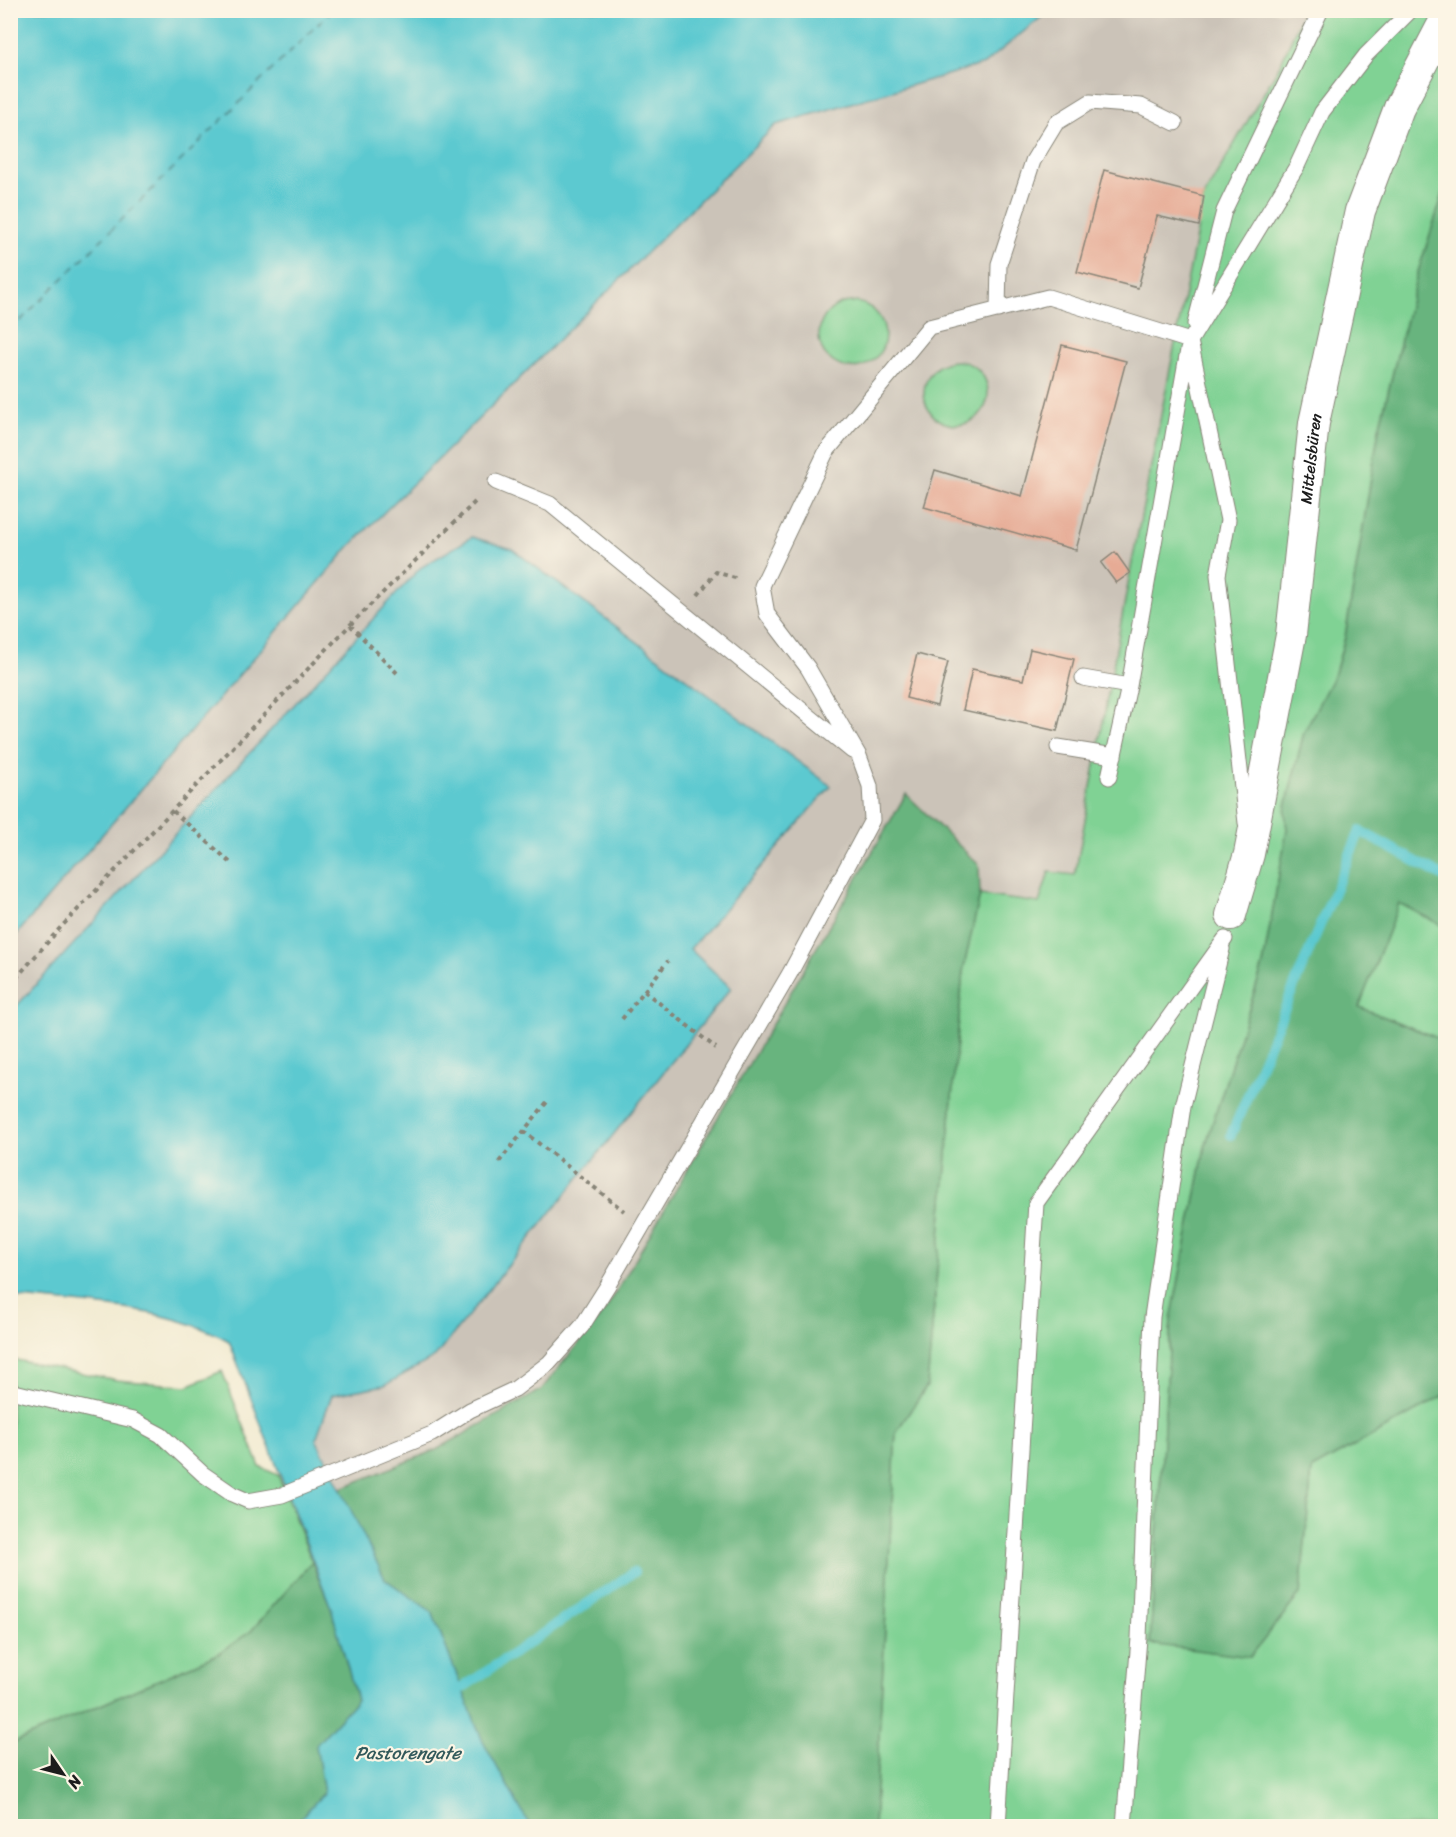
<svg xmlns="http://www.w3.org/2000/svg" width="1456" height="1837" viewBox="0 0 1456 1837" font-family="Sriracha,sans-serif">
<style>
.industrial{fill:#cbc3b8}
.green{fill:#80d294;stroke:#4e7758;stroke-width:1.5}
.forest{fill:#68b47e;stroke:#42684d;stroke-width:1.5}
.water{fill:#5cc9d0;stroke:#3c7276;stroke-width:1.5}
.lines{fill:none;stroke-linecap:round;stroke-linejoin:round}
.stream{stroke:#5cc9d0;stroke-width:10}
.ferry{stroke:#32595b;stroke-width:1.5;stroke-dasharray:8 6;stroke-linecap:butt}
.building{fill:#e6ab95}
.lane-casing{stroke:#878477;stroke-width:17}
.street-casing{stroke:#878477;stroke-width:32}
.path{stroke:#878477;stroke-width:4;stroke-dasharray:4.5 4.5;stroke-linecap:butt}
.lane{stroke:#fff;stroke-width:15}
.street{stroke:#fff;stroke-width:30}
.labels{text-anchor:middle;stroke-width:4.5;stroke-linejoin:round;paint-order:stroke}
.street-label{font-size:16px;fill:#1c1c1c;stroke:#fcf5e5}
.water-label{font-size:18px;font-style:italic;fill:#32595b;stroke:#fcf5e5}
</style>
<rect width="100%" height="100%" fill="#fcf5e5"/>
<filter id="ink" filterUnits="userSpaceOnUse"><feTurbulence type="fractalNoise" baseFrequency=".0167" numOctaves="2"/><feDisplacementMap in="SourceGraphic" scale="12" xChannelSelector="R" yChannelSelector="G"/><feConvolveMatrix kernelMatrix="1 2 1 2 8 2 1 2 1" color-interpolation-filters="sRGB"/></filter>
<filter id="wash" filterUnits="userSpaceOnUse"><feTurbulence type="fractalNoise" baseFrequency=".008" numOctaves="4" result="noise"/><feDisplacementMap in="SourceGraphic" scale="24" xChannelSelector="R" yChannelSelector="G"/><feGaussianBlur stdDeviation="1.35" result="paint"/><feColorMatrix in="noise" values="0 0 0 0 0 0 0 0 0 0 0 0 0 0 0 0 0 1.4 0 .05"/><feComposite in="paint" operator="in"/></filter>
<g filter="url(#wash)">
<rect width="100%" height="100%" fill="#f2ebd2"/>
<path class="industrial" d="M1049,11H1304L1279,67L1204,196L1130,573L1075,875L1039,904L980,895L979,865L907,795L607,1308L541,1390L436,1450L339,1489L316,1439L332,1395L385,1385L435,1357L731,988L690,949L831,786L126,889L11,1013V941L350,546L776,125L984,64Z"/>
<path class="green" d="M1304,11H1445V188L1417,275L1379,429L1345,637L1335,673L1304,732L1285,810L1287,830L1263,965L1205,1147L1171,1320L1150,1643L1250,1657L1300,1594L1312,1469L1445,1395V1826H874L896,1432L927,1386L963,971L980,895L1039,903L1049,872L1075,875L1130,573L1204,196L1279,67Z
M819 335a33 33 0 1 1 66 0a33 33 0 1 1-66 0Z
M924 393a32 32 0 1 1 64 0a32 32 0 1 1-64 0Z
M1399,903L1445,927V1041L1359,1007Z
M11,1359L117,1380L187,1386L222,1371L260,1467L278,1475L312,1562L251,1631L218,1654L11,1744Z"/>
<path class="forest" d="M1445,188V927L1399,903L1359,1007L1445,1041V1395L1312,1469L1300,1594L1250,1657L1150,1644L1171,1320L1205,1147L1263,965L1287,830L1285,811L1304,732L1335,673L1345,638L1379,429L1417,275Z
M906,794L979,865L980,895L963,971L927,1386L896,1432L874,1826H530L483,1742L432,1612L385,1579L339,1489L436,1450L541,1390L607,1308Z
M312,1562L331,1608L357,1700L316,1745L324,1793L293,1826H11V1744L218,1654L251,1631Z"/>
<path class="water" d="M11,10H1049V11L984,64L776,125L350,546L11,941Z
M472,537L512,549L831,786L690,949L731,988L435,1357L385,1385L332,1395L316,1439L385,1579L432,1612L483,1742L530,1826H293L324,1793L316,1745L357,1700L331,1608L229,1341C164,1305 83,1305 11,1297L10,1013L420,568Z"/>
<g class="lines">
<path class="stream" d="M1231,1135L1360,831L1446,878
M462,1688L634,1572"/>
<path class="ferry" d="M10,331L332,10"/>
</g>
<g id="blocks">
<path class="building" d="M1104,170L1204,196L1199,226L1157,216L1138,288L1077,272Z
M1062,345L1126,361L1076,550L924,507L935,470L1022,496Z
M1115,552L1130,573L1116,583L1101,563Z
M1030,649L1074,659L1057,731L963,710L972,669L1023,680Z
M917,654L948,662L937,706L906,698Z"/>
</g>
</g>
<g filter="url(#ink)">
<use href="#blocks" fill-opacity="0" stroke="#878477" stroke-width="1.5"/>
<g class="lines">
<g class="lane-casing">
<path id="lane" d="M998,310L999,264L1033,161L1056,123L1090,102L1141,106L1175,123
M1195,324L1224,211L1321,10
M496,482L550,504L852,751
M1083,678L1129,686
M1058,747L1114,756
M1109,777L1129,686L1188,350
M1246,823L1218,575L1228,520L1190,341L1297,166L1322,112L1366,55L1411,10
M10,1391L133,1420L161,1435L203,1474L232,1494L248,1501L282,1495L432,1434L470,1410L515,1389L549,1363L582,1326L608,1285L790,973L872,820L870,786L859,756L808,668L767,614L762,586L826,452L929,327L1048,297L1190,341
M998,1826L1036,1203L1225,939
M1124,1826L1139,1638L1152,1317L1183,1106L1222,949"/>
</g>
<g class="street-casing">
<g id="street">
<path id="s1" d="M1231,915L1249,854L1291,635L1314,423L1360,211L1399,108L1446,18"/>
</g>
</g>
<path class="path" d="M698,595L716,572L738,579
M350,625L397,673
M173,811L232,864
M10,985L61,927L350,625L478,499
M644,991L716,1048
M622,1019L668,961
M523,1131L624,1211
M499,1162L547,1102"/>
<use href="#lane" class="lane"/>
<use href="#street" class="street"/>
</g>
</g>
<g class="labels">
<g class="street-label">
<text dy="6" stroke="none"><textPath href="#s1" startOffset="464">Mittelsbüren</textPath></text>
</g>
<g class="water-label">
<text x="408" y="1759">Pastorengate</text>
</g>
</g>
<rect width="1456" height="1837" fill="none" stroke="#fcf5e5" stroke-width="36"/>
<g transform="translate(63 1774) rotate(125)" stroke="#fcf5e5" stroke-width="4.5" paint-order="stroke">
<path d="M0-4.5L10 22L0 15L-10 22Z" fill="#1c1c1c"/>
<text y="-9" font-size="16" font-weight="bold" text-anchor="middle" fill="#1c1c1c">N</text>
</g>
</svg>
